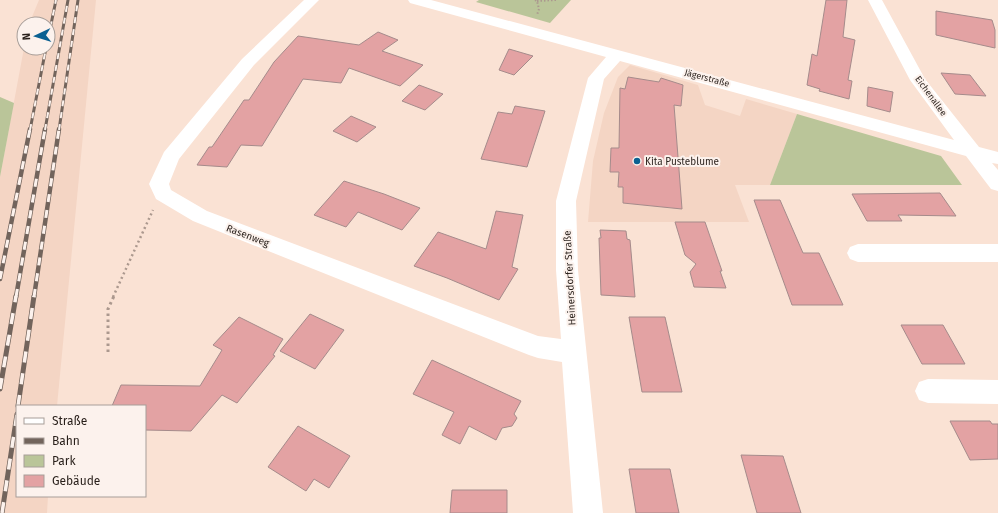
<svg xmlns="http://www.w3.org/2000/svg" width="998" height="513" viewBox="0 0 998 513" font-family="'Fira Sans',sans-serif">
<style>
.built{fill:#f4d5c4}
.green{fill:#bac599}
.building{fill:#e3a2a3;stroke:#a58b8b}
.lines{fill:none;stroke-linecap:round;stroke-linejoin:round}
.path-far2{stroke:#ab988e;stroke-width:2;stroke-dasharray:1.5 2;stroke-linecap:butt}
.path-far1{stroke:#ab988e;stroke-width:2.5;stroke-dasharray:2 3;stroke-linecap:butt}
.path{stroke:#ab988e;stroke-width:3;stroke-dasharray:2.5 3.5;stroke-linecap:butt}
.minor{fill:#fff;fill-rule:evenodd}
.rail-far2-casing{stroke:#72645c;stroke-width:3}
.rail-far1-casing{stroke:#72645c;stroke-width:4.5}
.rail-casing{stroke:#72645c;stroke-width:5}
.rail-far2{stroke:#fcf2ed;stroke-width:2;stroke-dasharray:6;stroke-linecap:butt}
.rail-far1{stroke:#fcf2ed;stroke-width:3;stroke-dasharray:8;stroke-linecap:butt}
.rail{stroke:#fcf2ed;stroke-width:3.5;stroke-dasharray:11;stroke-linecap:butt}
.poi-dot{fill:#0b6192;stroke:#fcf2ed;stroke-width:1.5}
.labels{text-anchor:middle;stroke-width:4;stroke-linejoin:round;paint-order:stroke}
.far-street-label{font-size:9px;fill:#281f1a;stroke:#fcf2ed}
.poi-label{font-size:10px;fill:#281f1a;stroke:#fcf2ed;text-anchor:start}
.street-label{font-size:10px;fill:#281f1a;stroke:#fcf2ed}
</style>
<rect width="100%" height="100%" fill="#fae2d4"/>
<path class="built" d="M39,0H96L57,406H17V496H48L47,513H0V177L24,48H48V24H29Z
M630,65L698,85L705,105L740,116L746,99L797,114L770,185H735L749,222H588L593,161L604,113L618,77Z"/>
<path class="green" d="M479,0H571L550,23L476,2Z
M0,97L14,103L0,177Z
M797,114L941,156L962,185H770Z"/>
<path class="building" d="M826,0H847L843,37L855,40L848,80L852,81L849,99L819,91L820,89L807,85L812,54L817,56Z
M936,11L992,20L995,30V48L936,35Z
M378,32L398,40L382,51L423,65L400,86L349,68L341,83L303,79L262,146L241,145L227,167L197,165L209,147H212L244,100H249L274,62L298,36L359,45Z
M509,49L533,56L514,75L499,70Z
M941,73L970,75L986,96L955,94Z
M628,77L659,82L661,78L683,85L681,106L674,105L682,209L623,203V187H618L619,172H610L611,148H619L620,88L625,89Z
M419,85L443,94L425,110L402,101Z
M868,87L893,92L890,112L867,106Z
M515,106L545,111L527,167L481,159L498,112L512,114Z
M351,116L376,127L357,142L333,131Z
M344,181L384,194L420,208L402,230L358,212L346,227L314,215Z
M940,193L956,216L898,215L902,221H867L852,194Z
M754,200H780L803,253H819L843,305H792Z
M496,211L523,215L512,267L518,269L499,300L447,278L414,266L438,232L486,249Z
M675,222H705L722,271H720L726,288L694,287L690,272L696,264L685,255Z
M600,230L626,231L627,239L630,240L635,297L601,295L599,238H601Z
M310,314L344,330L315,369L280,351Z
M239,317L283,339L273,355L275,356L237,403L222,395L191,431L145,430V406H112L121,385L200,386L222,350L213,345Z
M629,317H665L682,392H642Z
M901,325H943L965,364H922Z
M432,360L521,401L514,414L517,418L512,426L502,428L496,440L469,426L460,444L442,435L454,412L413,394Z
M950,421H990L992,424H998V459L970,460Z
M298,426L350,456L329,488L314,479L306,491L268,467Z
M741,455L783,456L801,513H757Z
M629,469H670L679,513H636Z
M452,490H507V513H450Z"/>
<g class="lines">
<path class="path-far2" d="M535,0L537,1L539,9L537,15
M537,1L556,0"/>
<path class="path-far1" d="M113,297L153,210"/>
<path class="path" d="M108,352V309L114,296"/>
<path class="minor" d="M304,0H319L254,65L179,159L169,184L171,190L207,211L538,336L561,339L556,270V201L588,78L606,57L410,3L408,0H431L954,140L910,80L868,0H882L925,79L979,147L998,152V164L992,163L998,170V191L991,189L966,156L620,61L604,79L576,201L578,270L603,513H573L562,362L538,358L529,355L193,221L156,199L149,184L164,152L242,59Z
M858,244H998V262H858L850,259L847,253L850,247Z
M928,379L998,380V404L928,403L919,400L915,391L919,382Z"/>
<g class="rail-far2-casing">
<path id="rail-far2" d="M48,39L56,0
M30,130L46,48
M45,130L68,0
M59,130L78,0"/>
</g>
<g class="rail-far1-casing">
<path id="rail-far1" d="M0,279L30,129
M16,297L45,129
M34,297L59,129"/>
</g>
<g class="rail-casing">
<path id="rail" d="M0,389L16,296
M18,406L34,296
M2,513L17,414"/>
</g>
<use href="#rail-far2" class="rail-far2"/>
<use href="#rail-far1" class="rail-far1"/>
<use href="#rail" class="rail"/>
</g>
<circle class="poi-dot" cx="637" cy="161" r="4"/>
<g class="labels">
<g class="far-street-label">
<text transform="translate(707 78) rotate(15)" y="3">Jägerstraße</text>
<text transform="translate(931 96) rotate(54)" y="3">Eichenallee</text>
</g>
<g class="poi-label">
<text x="645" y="165">Kita Pusteblume</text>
</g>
<g class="street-label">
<text transform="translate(248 235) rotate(21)" y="4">Rasenweg</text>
<text transform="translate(569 278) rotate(-93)" y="4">Heinersdorfer Straße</text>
</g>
</g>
<rect x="16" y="405" width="130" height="92" fill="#fcf2ed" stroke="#a79e99"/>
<rect x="24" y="418" width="20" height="6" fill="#ffffff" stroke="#a79e99"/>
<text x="52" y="425" font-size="12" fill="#281f1a">Straße</text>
<rect x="24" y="438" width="20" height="6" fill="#72645c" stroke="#a79e99"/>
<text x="52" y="445" font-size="12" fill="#281f1a">Bahn</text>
<rect x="24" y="455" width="20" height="12" fill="#bac599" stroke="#a79e99"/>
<text x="52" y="465" font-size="12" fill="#281f1a">Park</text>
<rect x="24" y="475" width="20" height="12" fill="#e3a2a3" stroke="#a79e99"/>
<text x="52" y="485" font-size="12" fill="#281f1a">Gebäude</text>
<g transform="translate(36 36) rotate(266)"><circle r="19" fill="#fcf2ed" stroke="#a79e99"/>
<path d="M0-3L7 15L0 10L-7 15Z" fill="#0b6192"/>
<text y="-6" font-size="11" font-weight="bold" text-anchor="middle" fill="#281f1a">N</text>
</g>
</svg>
